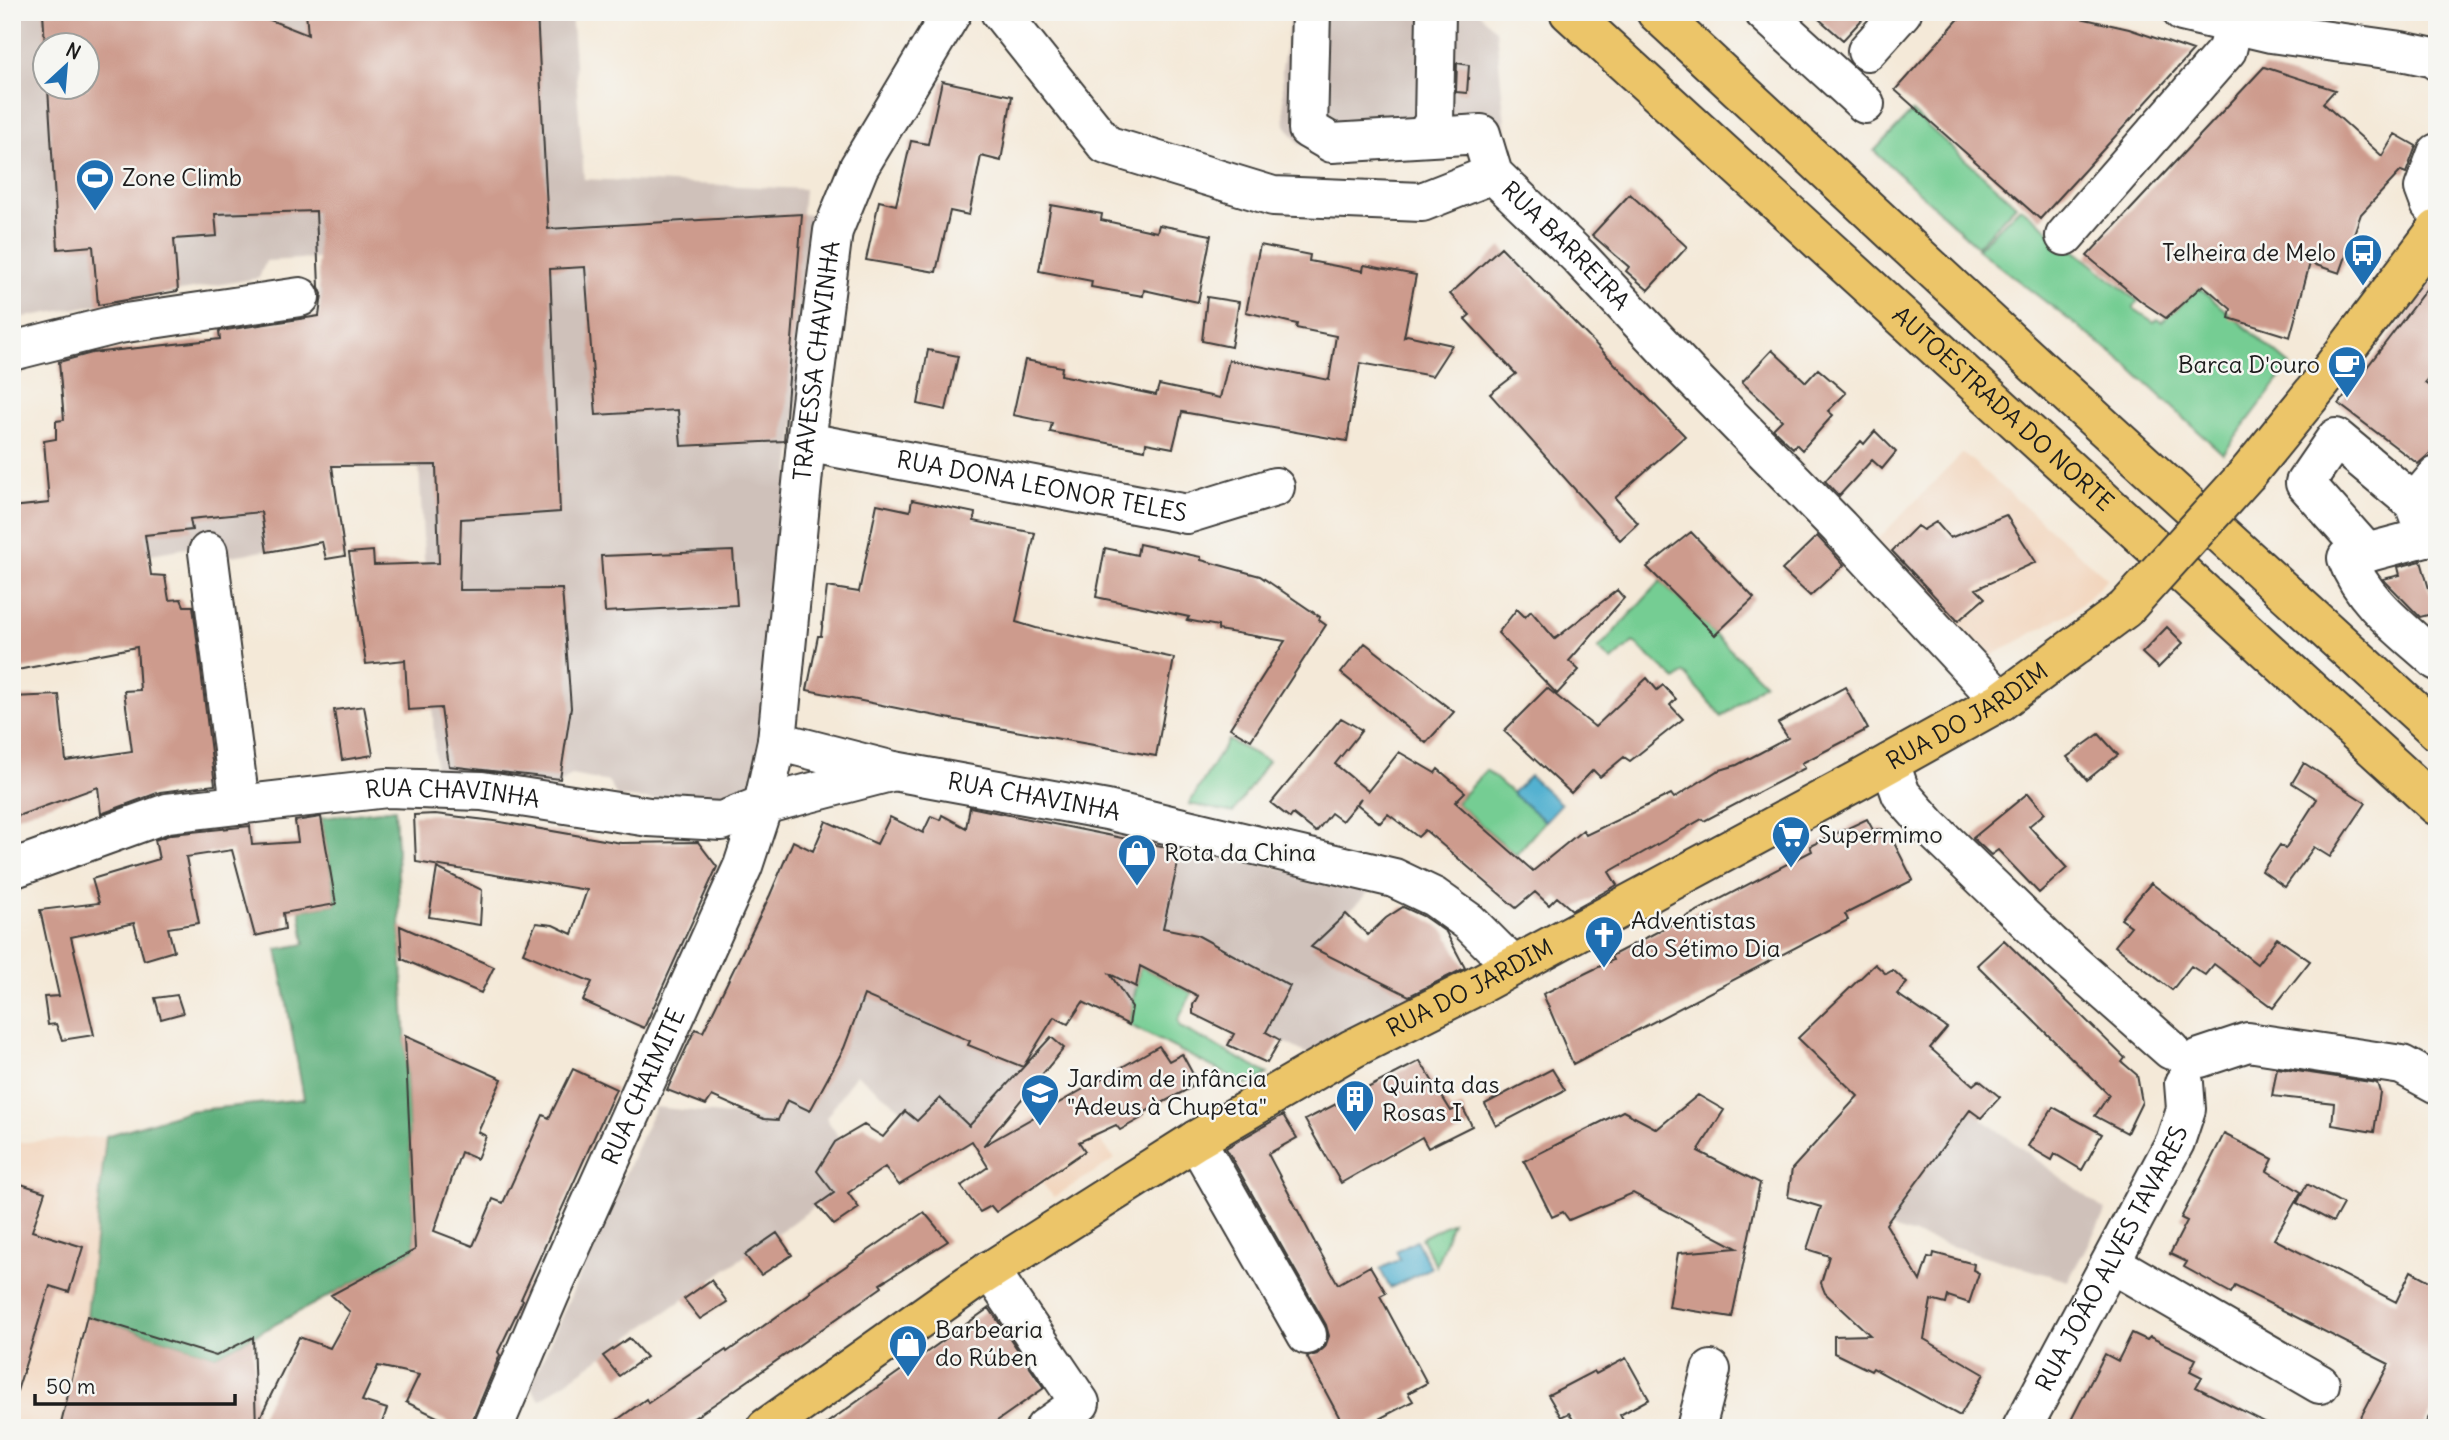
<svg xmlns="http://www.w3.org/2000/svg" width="2449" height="1440" viewBox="0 0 2449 1440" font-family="Delius,sans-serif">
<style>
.built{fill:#f2d5bd}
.industrial{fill:#cfc1ba;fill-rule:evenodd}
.green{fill:#74cd93;stroke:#487458;stroke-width:2}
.forest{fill:#5fb07d;stroke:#3e664c;stroke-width:2}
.water{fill:#52b1d0;stroke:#376676;stroke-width:2}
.building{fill:#cd9b8d}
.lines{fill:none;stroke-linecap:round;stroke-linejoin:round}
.minor-casing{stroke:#3c3b38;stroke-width:42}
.major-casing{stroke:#3c3b38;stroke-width:42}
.highway-casing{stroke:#3c3b38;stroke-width:42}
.minor{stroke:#fff;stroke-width:38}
.major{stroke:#ecc569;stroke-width:38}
.highway{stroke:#ecc569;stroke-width:38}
.major-bridge-casing{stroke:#3c3b38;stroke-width:42;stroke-linecap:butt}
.major-bridge{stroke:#ecc569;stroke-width:38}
.labels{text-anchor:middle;stroke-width:5;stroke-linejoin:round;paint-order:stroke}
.poi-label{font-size:24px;fill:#1c1c1c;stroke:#f6f6f2;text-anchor:start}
.street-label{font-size:24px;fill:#1c1c1c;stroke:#f6f6f2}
</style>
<rect width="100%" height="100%" fill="#f6f6f2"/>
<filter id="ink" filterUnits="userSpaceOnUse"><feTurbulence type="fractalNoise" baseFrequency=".0143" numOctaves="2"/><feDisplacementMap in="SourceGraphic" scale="14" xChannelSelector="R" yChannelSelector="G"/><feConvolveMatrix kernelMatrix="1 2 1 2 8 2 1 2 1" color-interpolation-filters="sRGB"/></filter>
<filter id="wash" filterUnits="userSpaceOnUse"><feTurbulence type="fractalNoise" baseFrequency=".00686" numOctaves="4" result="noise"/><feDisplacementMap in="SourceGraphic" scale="28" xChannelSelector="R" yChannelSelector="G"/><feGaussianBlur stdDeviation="1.57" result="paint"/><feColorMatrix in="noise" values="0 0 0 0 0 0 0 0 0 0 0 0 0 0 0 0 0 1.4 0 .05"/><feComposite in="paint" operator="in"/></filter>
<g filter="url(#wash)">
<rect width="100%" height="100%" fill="#f4e9d8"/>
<path class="built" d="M1963,453L2108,579L2076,609L1982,661L1873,544Z
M1023,1067L1079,1113L1115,1159L1054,1197L980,1113Z
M106,1136L87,1316L60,1428H12V1143Z"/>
<path class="industrial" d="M12,12H571L584,179L804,189L802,214L817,216L758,768L747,788L727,799L672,801L617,797L609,782L571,775L554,788L436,773L419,465L332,466L342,539L224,557L219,543L131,557L73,563L324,403L319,316L318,258L266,261L259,278L12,319ZM46,46H88V88H46Z
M1291,12H1478L1496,30L1507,145H1300L1285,125L1282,69Z
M1027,817L1374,887L1312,947L1412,997L1307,1054L1140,966L1129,1025L1068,995L1023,1067L969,1126L940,1098L917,1121L856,1074L826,1118L863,1173L540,1400L530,1387L655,1107L778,1120L873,903L997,959Z
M1895,1054L2106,1211L2068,1281L1788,1197L1792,1169Z"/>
<path class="green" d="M1912,112L2016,205L1977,246L1874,151Z
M2020,207L2138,301L2133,308L2154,322L2157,319L2162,322L2199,288L2290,365L2223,454L2120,359L1977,249Z
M1661,581L1764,683L1722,717L1684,673L1676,680L1633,642L1612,661L1598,649Z
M1228,740L1268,761L1233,813L1189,804Z
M1486,770L1545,821L1516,855L1456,803Z
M1140,966L1192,993L1178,1020L1180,1027L1268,1074L1248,1085L1129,1025Z
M1452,1222L1436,1266L1421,1238Z"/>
<path class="forest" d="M395,809L415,1250L216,1356L87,1316L106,1136L188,1111L304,1099L277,949L305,944L300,910L336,904L321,818Z"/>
<path class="water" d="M1530,776L1561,804L1545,821L1512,793Z
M1416,1240L1431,1268L1390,1288L1380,1269L1400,1259L1396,1251Z"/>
<g id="blocks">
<path class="building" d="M43,12H250L308,35L306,12H537L548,229L802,214L784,441L681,446L678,410L596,415L585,267L550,269L560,512L461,519L459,590L562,589L571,708L560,779L449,766L441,708L408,710L405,660L366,664L349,553L373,551L374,565L439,563L436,465L332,466L345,556L326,559L322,542L267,552L261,512L190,519L192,530L145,535L151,575L165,576L169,600L181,599L184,606H193L215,785L160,792L101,814L98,787L12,818V697L59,695L66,761L132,751L124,691L140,690L137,647L12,671V507L49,503L44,441L56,439V421L64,420L59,362L92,353L220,339L219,331L319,316L322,294L319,287L316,211L215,214L217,236L174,239L178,291L98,305L93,246L58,249L48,88H88V46H45Z
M1811,12H1869L1843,40Z
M1965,12H2054L2129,29L2193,51L2040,219L1895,90Z
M1457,63L1469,65L1467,93L1456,92Z
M2264,67L2335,90L2323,103L2382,156L2395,134L2416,146L2406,173L2401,171L2361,214L2340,273L2310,263L2290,337L2229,318L2231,309L2203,285L2166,318L2142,302L2087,256Z
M942,81L1012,96L1001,161L981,156L969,215L950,211L936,272L866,260L879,201L896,205L911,141L928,144Z
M1630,194L1687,247L1648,290L1626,271L1629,267L1592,235Z
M1051,205L1102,214L1101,220L1157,232L1159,225L1211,235L1198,302L1144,290L1143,296L1091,287L1092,281L1039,271Z
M1260,245L1310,255L1309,261L1363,271L1364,265L1416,275L1404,337L1407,335L1452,345L1432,376L1360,363L1347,441L1182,412L1173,448L1146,443L1145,450L1050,432L1052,423L1013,415L1025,360L1062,367L1061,375L1156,395L1159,385L1220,398L1229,360L1329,380L1336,336L1296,328L1297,324L1246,312Z
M1501,247L1685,436L1615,498L1638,523L1620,540L1490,394L1516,374L1465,319L1470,315L1450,294Z
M2437,275V368L2425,383L2437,392V447L2418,464L2339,404Z
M1207,297L1239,302L1231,347L1202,341Z
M928,350L958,356L946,410L918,404Z
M1772,350L1806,382L1818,369L1846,393L1828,411L1833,415L1802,450L1796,444L1793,448L1773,429L1782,420L1742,382Z
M1875,431L1896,452L1882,469L1872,460L1839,496L1825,481L1861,441L1864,444Z
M912,500L975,513L974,521L1035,533L1016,622L1036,628L1174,658L1156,756L976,724L807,690L818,636H821L827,587L859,592L877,504L910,511Z
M2006,515L2036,562L1976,589L1985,598L1958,621L1892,551L1917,526L1923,530L1936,522L1950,538Z
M1691,532L1754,598L1715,635L1647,567Z
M1817,536L1844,565L1810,596L1782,570Z
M1139,544L1201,557V560L1260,576L1320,617L1319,620L1326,625L1251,740L1230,728L1285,641L1218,630V626L1187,620L1189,617L1096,597L1105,548L1137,555Z
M733,551L737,605L605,612L601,556Z
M2421,561L2436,613L2420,617L2383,579L2400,575L2398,567Z
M1617,590L1624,598L1569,661L1579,670L1557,694L1498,633L1517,609L1525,617L1531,611L1555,639Z
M2167,627L2183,643L2158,668L2142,653Z
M1365,643L1454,712L1426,743L1341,673Z
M1647,678L1657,690L1663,685L1676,699L1670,705L1683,719L1630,761L1624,757L1600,777L1593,770L1571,793L1504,731L1547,688L1595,727Z
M1845,687L1868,729L1802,763L1805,768L1704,821L1702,819L1609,872L1617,885L1572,910L1557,897L1549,905L1535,892L1516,908L1425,830L1418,837L1388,814L1380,823L1357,804L1361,798L1342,821L1331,813L1316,832L1293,814L1290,818L1271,803L1341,718L1362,730L1335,764L1368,791L1399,752L1435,773L1438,769L1465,792L1455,802L1533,871L1583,830L1586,835L1671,794L1674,798L1717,771L1737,765L1788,738L1778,723Z
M364,706L373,755L342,760L334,710Z
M2099,734L2118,755L2087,780L2067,757Z
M2304,763L2366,803L2330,857L2314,847L2285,887L2262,871L2280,845L2285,849L2317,799L2292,783Z
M2028,793L2045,813L2029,826L2067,868L2039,893L1998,850L1991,855L1973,838Z
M970,807L1181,850L1163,928L1197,935L1290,986L1266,1032L1280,1040L1267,1063L1228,1045L1234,1034L1193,1014V1005L1198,996L1140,966L1136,987L1110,974L1132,1007L1129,1025L1083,1002L1068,1024L1054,1017L1023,1067L968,1045L970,1041L864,995L844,1048L810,1111L787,1100L778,1120L764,1119L712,1096L706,1105L667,1090L695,1029L703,1032L770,895L793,841L813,851L826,821L877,844L890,817L923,833L931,816L940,820L942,815L966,828Z
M435,814L495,821L621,843L698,842L717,867L644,1028L583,1001L592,982L523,953L536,923L553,925L572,934L587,890L416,862L414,815Z
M321,817L336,904L283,913L285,929L255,936L232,850L186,857L199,923L168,928L174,951L144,960L134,923L71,937L94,1035L62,1040L56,1024L48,1025L44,997L59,996L40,910L99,903L92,879L159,859L155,840L172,834L250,826L252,845L298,842L295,821Z
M1867,819L1873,830L1882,829L1890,835L1913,880L1845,914L1848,920L1573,1064L1543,994L1613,960L1611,956L1812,851L1810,846Z
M437,868L482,890L480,925L429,917Z
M2151,883L2257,964L2277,938L2310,961L2273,1008L2214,964L2205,975L2191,966L2172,990L2115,946L2131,926L2121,919Z
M1403,907L1423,916L1446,932L1465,968L1409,996L1311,947L1346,914L1368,935L1386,918Z
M400,926L494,967L481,993L402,959Z
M2004,940L2125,1058L2122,1062L2137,1075L2142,1102L2127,1133L2095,1116L2109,1095L1977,965Z
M1875,964L1886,974L1893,970L1907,983L1897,994L1947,1028L1930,1048L1973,1085L1979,1080L2000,1097L1981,1118L1970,1110L1886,1224L1920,1281L1928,1257L1933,1258L1934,1253L1974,1264L1973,1270L1979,1273L1969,1303L1948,1296L1946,1304L1931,1300L1924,1339L1984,1374L1960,1416L1873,1368L1871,1371L1834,1353V1336L1870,1335L1825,1293L1821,1283L1829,1256L1807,1249L1821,1207L1788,1197L1792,1169L1858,1096L1798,1038Z
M177,995L183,1013L161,1019L155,998Z
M405,1036L502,1079L478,1132L486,1136L477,1159L461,1152L434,1231L473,1246L493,1199L503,1203L543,1115L549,1118L573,1069L616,1089L521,1299L523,1300L498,1352L500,1355L473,1419L472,1428H460L406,1402L419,1375L378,1366L362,1401L387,1409L380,1428H60L87,1316L216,1356L253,1337L256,1426L299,1337L330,1348L350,1312L331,1295L415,1250Z
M1051,1037L1064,1048L983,1146L1159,1046L1169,1061L1182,1054L1194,1076L1188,1080L1192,1087L1143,1113L1145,1116L1120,1130L1116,1125L1079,1142L1085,1151L996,1212L991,1206L980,1212L961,1186L988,1167L972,1141L899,1185L885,1167L848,1193L859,1208L834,1225L817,1205L834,1193L817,1171L835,1142L864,1125L883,1137L905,1111L917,1121L940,1098L969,1126Z
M1420,1061L1451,1111L1462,1106L1472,1126L1428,1148L1422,1137L1341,1183L1305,1120Z
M2277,1068L2377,1083L2380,1092L2374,1132L2332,1125L2334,1103L2272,1096Z
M1552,1069L1565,1090L1496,1126L1485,1104Z
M1698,1095L1724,1110L1698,1151L1760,1183L1732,1317L1669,1307L1678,1253L1737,1248L1633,1193L1569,1220L1563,1212L1552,1217L1524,1161L1623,1111L1657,1129Z
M2053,1107L2102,1134L2082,1170L2055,1154L2052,1160L2028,1146Z
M1283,1115L1297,1138L1268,1154L1315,1243L1338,1284L1370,1266L1386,1293L1380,1296L1427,1383L1408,1393L1413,1401L1362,1428H1345L1307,1357L1317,1354L1325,1347L1329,1336L1326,1325L1226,1148Z
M2224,1134L2273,1159L2267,1171L2301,1192L2274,1239L2396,1302L2411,1271L2437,1285V1402L2423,1428H2355L2389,1364L2235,1286L2231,1293L2184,1267L2187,1262L2170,1254L2187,1221L2181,1218Z
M12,1181L45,1192L32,1231L83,1247L69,1292L50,1286L17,1391H12Z
M2307,1184L2343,1204L2333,1222L2297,1203Z
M924,1212L948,1241L880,1284L882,1287L719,1401L679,1428H606L646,1399L648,1403L726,1350L727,1352L811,1292L810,1291Z
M777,1233L792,1255L761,1275L745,1255Z
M711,1280L727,1302L700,1319L684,1299Z
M989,1308L1044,1388L987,1428H820Z
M2132,1333L2147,1340L2150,1337L2196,1359L2190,1371L2202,1377L2196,1387L2276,1428H2067L2105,1354L2118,1361Z
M629,1338L646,1357L619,1376L603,1356Z
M1626,1358L1649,1399L1620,1415L1627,1428H1578L1569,1413L1561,1417L1548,1395L1594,1371L1596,1374Z"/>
</g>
</g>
<g filter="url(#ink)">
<use href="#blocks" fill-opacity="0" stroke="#3c3b38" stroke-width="2"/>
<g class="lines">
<g class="minor-casing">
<g id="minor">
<path d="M1000,12L1106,145L1273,196L1422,202L1493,174"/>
<path id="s1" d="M1311,12L1308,129L1332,143L1481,134L1493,174L1579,257L1689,374L1839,527L2001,701"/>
<path d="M1764,12L1865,104"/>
<path d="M2182,12L2271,33L2401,51L2434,58L2437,61"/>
<path d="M1867,51L1902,12"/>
<path d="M1424,137L1434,122L1436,12"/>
<path d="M2437,153L2424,188L2430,204L2437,211"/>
<path d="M2065,236L2227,50L2236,12"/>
<path d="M12,351L119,324L300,297"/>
<path id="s2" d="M806,442L1187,514L1275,487"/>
<path d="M2414,503L2437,476"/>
<path d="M2437,534L2347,558C2363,602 2403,630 2437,661"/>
<path d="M208,552L240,805"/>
<path d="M2367,553L2305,483L2336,438L2414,503L2426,537"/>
<path d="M777,741L890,770"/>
<path d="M1890,763L1901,794L1930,827L2051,944L2171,1050"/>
<path id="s3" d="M12,869L167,813L387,788L482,791L649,817L722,821L763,805L894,771L1107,810L1394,878L1434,897L1469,922L1513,966"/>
<path d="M2200,1058L2248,1042L2402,1065L2437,1084"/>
<path d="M1196,1140L1307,1335"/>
<path d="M2111,1263L2320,1384"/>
<path d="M990,1270L1080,1403L1045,1428"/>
<path id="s4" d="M493,1428L550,1294L743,866L763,805L777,741L806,442L833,231L859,167L952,12"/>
<path d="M1696,1428L1711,1370"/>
<path id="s5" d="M2022,1428L2175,1142L2186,1109L2184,1083"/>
</g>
</g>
<g class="major-casing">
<g id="major">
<path d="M2248,473L2321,383L2437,229"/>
<path id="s6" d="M766,1428L969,1284L1196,1140L1352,1049L1469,990L1859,780L2001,701L2125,609"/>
</g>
</g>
<g class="highway-casing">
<g id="highway">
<path id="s7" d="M1569,12L2437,806"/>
<path d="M1656,12L2040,369L2437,731"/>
</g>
</g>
<use href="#minor" class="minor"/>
<use href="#major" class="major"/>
<use href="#highway" class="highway"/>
<g class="major-bridge-casing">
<path id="major-bridge" d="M2125,609L2248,473"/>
</g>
<use href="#major-bridge" class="major-bridge"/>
</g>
</g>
<defs>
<g id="stadium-pin" transform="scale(2.0125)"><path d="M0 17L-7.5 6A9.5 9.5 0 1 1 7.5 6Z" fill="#1f6fb2" stroke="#f6f6f2"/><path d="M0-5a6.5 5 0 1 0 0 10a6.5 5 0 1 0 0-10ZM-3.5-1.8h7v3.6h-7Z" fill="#fff"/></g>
<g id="bus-pin" transform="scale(2.0125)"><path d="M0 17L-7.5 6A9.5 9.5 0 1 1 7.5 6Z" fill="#1f6fb2" stroke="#f6f6f2"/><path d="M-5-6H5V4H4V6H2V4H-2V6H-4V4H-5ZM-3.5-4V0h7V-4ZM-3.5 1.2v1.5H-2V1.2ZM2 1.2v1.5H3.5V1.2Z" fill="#fff"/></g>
<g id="cafe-pin" transform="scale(2.0125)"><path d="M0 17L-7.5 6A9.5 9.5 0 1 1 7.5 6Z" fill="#1f6fb2" stroke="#f6f6f2"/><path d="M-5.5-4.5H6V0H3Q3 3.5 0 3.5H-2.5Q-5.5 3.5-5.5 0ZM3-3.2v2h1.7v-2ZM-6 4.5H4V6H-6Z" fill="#fff"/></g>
<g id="supermarket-pin" transform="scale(2.0125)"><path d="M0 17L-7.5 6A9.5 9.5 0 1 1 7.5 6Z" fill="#1f6fb2" stroke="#f6f6f2"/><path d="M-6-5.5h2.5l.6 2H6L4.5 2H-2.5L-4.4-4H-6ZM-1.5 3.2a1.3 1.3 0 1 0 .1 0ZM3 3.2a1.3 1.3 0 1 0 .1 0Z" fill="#fff"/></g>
<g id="shop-pin" transform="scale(2.0125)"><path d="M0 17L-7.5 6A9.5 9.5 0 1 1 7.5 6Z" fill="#1f6fb2" stroke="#f6f6f2"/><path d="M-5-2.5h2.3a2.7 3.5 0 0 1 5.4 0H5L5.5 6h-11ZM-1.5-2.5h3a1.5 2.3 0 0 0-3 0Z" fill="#fff"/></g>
<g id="church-pin" transform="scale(2.0125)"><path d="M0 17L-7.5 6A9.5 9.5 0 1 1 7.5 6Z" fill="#1f6fb2" stroke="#f6f6f2"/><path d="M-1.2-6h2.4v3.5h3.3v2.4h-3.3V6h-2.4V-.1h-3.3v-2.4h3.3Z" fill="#fff"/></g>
<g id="school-pin" transform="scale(2.0125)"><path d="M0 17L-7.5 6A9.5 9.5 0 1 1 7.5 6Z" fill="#1f6fb2" stroke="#f6f6f2"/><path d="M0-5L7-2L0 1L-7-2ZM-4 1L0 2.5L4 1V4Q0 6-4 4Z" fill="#fff"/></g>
<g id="building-pin" transform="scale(2.0125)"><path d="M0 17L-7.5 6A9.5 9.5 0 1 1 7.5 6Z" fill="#1f6fb2" stroke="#f6f6f2"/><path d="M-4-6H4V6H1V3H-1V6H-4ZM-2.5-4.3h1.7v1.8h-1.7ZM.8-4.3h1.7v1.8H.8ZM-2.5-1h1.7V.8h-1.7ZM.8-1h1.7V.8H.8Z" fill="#fff"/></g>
</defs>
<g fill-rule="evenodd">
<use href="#stadium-pin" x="95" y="178"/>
<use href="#bus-pin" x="2363" y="253"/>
<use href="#cafe-pin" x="2347" y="365"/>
<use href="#supermarket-pin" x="1791" y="835"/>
<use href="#shop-pin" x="1137" y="853"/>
<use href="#church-pin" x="1604" y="935"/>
<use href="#school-pin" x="1040" y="1093"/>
<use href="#building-pin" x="1355" y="1099"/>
<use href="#shop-pin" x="908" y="1344"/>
</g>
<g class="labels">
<g class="poi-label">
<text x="122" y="186">Zone Climb</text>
<text x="2336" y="261" text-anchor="end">Telheira de Melo</text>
<text x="2320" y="373" text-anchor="end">Barca D'ouro</text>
<text x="1818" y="843">Supermimo</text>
<text x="1164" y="861">Rota da China</text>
<text x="1631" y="929">Adventistas<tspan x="1631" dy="28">do Sétimo Dia</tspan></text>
<text x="1067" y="1087">Jardim de infância<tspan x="1067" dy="28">"Adeus à Chupeta"</tspan></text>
<text x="1382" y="1093">Quinta das<tspan x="1382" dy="28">Rosas I</tspan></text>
<text x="935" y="1338">Barbearia<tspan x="935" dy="28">do Rúben</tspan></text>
</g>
<g class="street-label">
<text dy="8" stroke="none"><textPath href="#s1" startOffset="438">RUA BARREIRA</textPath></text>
<text dy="8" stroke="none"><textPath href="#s4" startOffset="1127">TRAVESSA CHAVINHA</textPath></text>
<text dy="8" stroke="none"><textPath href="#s7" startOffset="588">AUTOESTRADA DO NORTE</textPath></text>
<text dy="8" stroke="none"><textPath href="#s2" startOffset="240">RUA DONA LEONOR TELES</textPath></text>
<text dy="8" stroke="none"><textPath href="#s6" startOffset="1398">RUA DO JARDIM</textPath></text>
<text dy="8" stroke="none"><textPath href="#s3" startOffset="452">RUA CHAVINHA</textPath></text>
<text dy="8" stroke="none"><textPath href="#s3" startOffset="1045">RUA CHAVINHA</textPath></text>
<text dy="8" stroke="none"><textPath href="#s6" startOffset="831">RUA DO JARDIM</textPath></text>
<text dy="8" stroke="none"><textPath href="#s4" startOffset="373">RUA CHAIMITE</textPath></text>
<text dy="8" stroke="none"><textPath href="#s5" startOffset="192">RUA JOÃO ALVES TAVARES</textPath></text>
</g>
</g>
<rect width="2449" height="1440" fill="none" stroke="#f6f6f2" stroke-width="42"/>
<g transform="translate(66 66) rotate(26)"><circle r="33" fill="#f6f6f2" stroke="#9f9f9c" stroke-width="2"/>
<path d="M0-5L12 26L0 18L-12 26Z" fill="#1f6fb2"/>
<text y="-10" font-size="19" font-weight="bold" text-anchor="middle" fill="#1c1c1c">N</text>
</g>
<path d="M35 1394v10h200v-10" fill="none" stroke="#1c1c1c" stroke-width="3.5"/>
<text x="46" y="1394" font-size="21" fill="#1c1c1c" stroke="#f6f6f2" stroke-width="5" paint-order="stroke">50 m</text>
</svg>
